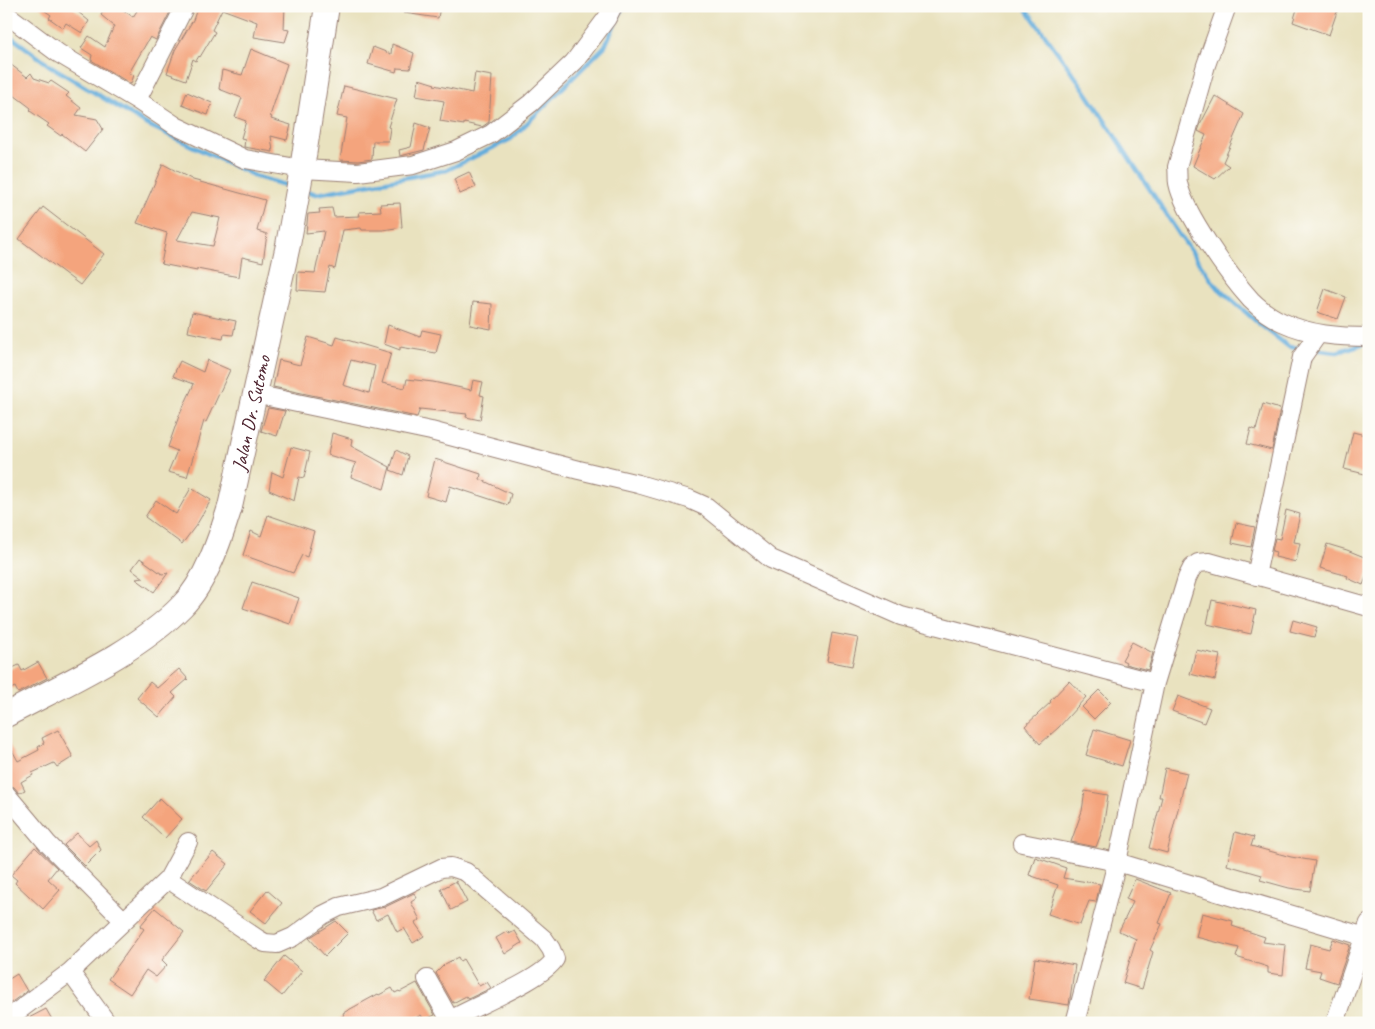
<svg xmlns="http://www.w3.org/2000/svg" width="1375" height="1029" viewBox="0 0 1375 1029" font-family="Caveat,sans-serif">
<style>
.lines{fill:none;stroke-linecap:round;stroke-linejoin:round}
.stream{stroke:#65addc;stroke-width:4.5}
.building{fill:#f4a47d;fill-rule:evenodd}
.street-casing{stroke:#9a8075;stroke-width:20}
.secondary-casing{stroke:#9a8075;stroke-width:26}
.street{stroke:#fff;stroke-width:18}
.secondary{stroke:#fff;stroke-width:24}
.labels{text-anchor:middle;stroke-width:4;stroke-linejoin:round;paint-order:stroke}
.street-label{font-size:20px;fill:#4a1f2b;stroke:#fdfcf7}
</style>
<rect width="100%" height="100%" fill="#fdfcf7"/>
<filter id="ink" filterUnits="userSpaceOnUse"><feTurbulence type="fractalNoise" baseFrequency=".02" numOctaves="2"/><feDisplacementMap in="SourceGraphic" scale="10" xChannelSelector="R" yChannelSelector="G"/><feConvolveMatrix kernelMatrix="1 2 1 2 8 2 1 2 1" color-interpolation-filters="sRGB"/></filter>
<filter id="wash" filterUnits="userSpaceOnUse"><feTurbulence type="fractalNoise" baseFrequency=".0096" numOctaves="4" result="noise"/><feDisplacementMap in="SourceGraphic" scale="20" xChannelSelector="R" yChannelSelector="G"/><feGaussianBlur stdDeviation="1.12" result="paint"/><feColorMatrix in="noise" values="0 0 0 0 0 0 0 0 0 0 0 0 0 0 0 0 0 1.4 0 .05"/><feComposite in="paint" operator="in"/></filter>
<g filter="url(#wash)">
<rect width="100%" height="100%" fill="#e9e2bf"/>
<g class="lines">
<path class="stream" d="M1024,6L1082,86L1181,237L1215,285L1258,323L1289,347L1303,348
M6,33L49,65L146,124L257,177L292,187
M304,190L316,194L447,170L511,139L605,46L623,6
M1313,349L1337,352L1362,344"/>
</g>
<g id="blocks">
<path class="building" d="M38,6H71L89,21L82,33L66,23L63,28L49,18L51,15Z
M106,6H118L133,17L140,6H173L156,40L150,37L129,73L134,75L131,84L91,60L92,55L81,48L89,36L105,47L114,26L101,15Z
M198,6H285L284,29L289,30L285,42L254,37L257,22L222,9L212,30L215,32L200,57L199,56L196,61L193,59L186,80L167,73L175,50L193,20Z
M404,6H440L438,18L404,13Z
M1298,6H1339L1329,35L1293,22Z
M392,44L414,53L410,69L397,68L396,72L368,64L373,47L391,54Z
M251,49L287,64L270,116L272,117L271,119L291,125L287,140L271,136L273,152L244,147L245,139L241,138L246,121L235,117L242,98L219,89L222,70L242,75Z
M6,61L27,77L31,73L34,78L49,83L51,81L69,93L66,96L81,108L76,115L97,119L103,129L85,152L62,134L61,136L47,126L49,124L30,111L31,108L6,89Z
M475,73L492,76L489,122L482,127L464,123V125L440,121L444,101L416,96L419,79L435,84L434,85L472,93Z
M344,86L397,99L388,127L390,128L388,141H373L372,159L358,161L340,160L347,118L337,116Z
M187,92L212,103L208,115L182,105Z
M1215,96L1244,114L1223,162L1229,166L1215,179L1193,166L1206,135L1198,131L1201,123Z
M416,123L430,128L424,150L400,156L399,150L411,147Z
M163,164L193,180L265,200L257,231L267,234L263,262L242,257L239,277L197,269V271L161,264L167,233L137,223ZM192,212L220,218L213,246L177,240Z
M469,172L476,187L460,194L454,179Z
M400,203L402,227L383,230H362L361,228L343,230L335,269L330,267L325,292L297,290L298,272L315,273L324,231L306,233L308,214L320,213L319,209L332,208L334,217L360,216L359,212L381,211L380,204Z
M43,207L104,254L80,285L19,239Z
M1325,289L1346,297L1338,319L1317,312Z
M473,302L492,304L491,329L470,325Z
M192,312L236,321L233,335L224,334L223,339L188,332Z
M388,325L420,337L422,330L441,334L436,353L400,347V350L384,344Z
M308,337L334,345L337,337L391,353L382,383L405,388L407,379L433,382L471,390L473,380L483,382L480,395L484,396L480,420L466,417L467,414L420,409L417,417L273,387L279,360L300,365ZM351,360L375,366L369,393L343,385Z
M207,360L230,370L206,422L204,421L187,477L168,472L177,451L168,447L179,416L194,384L173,376L180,361L203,372Z
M1263,404L1280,409L1272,450L1247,444L1251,428L1256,430Z
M268,408L285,411L277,436L261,431Z
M1353,432L1369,436V475L1344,469Z
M332,433L352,439L351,446L390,467L384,489L351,477L356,463L328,455Z
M291,447L310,452L304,478L299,477L294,501L269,490L272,472L283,477Z
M396,450L408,456L403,475L390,470Z
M435,459L481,474L480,479L511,494L508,505L450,486L446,502L426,496Z
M191,488L211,500L197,524L182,544L145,517L156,500L176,514Z
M1286,510L1300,514L1294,542L1300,543L1296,562L1275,557L1276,552L1272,551L1275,538L1280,539Z
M268,515L314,531L307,557L302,555L293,573L243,555L251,531L261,536Z
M1236,523L1255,527L1251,547L1232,543Z
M1327,544L1347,550L1369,559V570L1363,585L1347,578L1348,576L1320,568Z
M140,558L162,574L168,573L154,592L136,579L144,578L132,569Z
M252,582L299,598L290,624L243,608Z
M1212,600L1256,610L1251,634L1207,624Z
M1293,620L1317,627L1314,637L1290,631Z
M832,633L858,638L852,666L827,661Z
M1132,642L1153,653L1148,670L1125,664L1126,662L1122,660Z
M1196,650L1220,655L1215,680L1190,674Z
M38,662L47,678L18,693L15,687L6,691V671L19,665L22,671Z
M179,669L188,679L172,693L176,697L159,717L137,698L150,682L157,688Z
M1069,681L1086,697L1059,727L1040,744L1025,726L1051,702L1050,701Z
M1099,690L1111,702L1094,719L1082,707Z
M1178,696L1210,708L1204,723L1172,711Z
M1094,729L1130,740L1122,766L1086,755Z
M58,730L73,757L57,767L54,763L32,773L33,775L21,782L25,790L19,793L14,787L6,784V739L18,761L39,750L38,747L44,743L42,738Z
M1165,768L1187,773L1167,853L1149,848L1162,797H1159Z
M1085,791L1108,795L1103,829L1096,847L1071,842L1082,811Z
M160,798L182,819L165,838L143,817Z
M1235,832L1254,837L1251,846L1291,857L1315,861L1310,891L1289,888L1260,880L1262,875L1227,865Z
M77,833L89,846L96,840L101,850L85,866L64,845Z
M35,847L57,868L48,879L60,890L43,909L15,883L17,880L11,875Z
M213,852L228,864L206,891L189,880Z
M1035,857L1066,868L1063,878L1100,884L1096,902L1089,901L1080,925L1048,914L1058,885L1029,875Z
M1135,879L1171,893L1159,923L1162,924L1150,950L1153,952L1142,989L1123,983L1136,939L1119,931L1133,902L1126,899Z
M456,881L467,902L451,910L441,889Z
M267,890L282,903L266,923L250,911Z
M414,893L417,898L411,902L420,920L415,923L424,936L413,943L404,928L397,932L388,914L376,920L371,910L385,907Z
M155,908L184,932L162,960L167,965L156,977L146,970L130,994L108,979L144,929L140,926Z
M1202,913L1233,921L1232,926L1265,937L1263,942L1286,945L1283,975L1268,973V967L1236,957L1239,948L1196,937Z
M336,921L348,933L325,956L309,938Z
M508,931L509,934L515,931L522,943L505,954L496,938Z
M1333,939L1350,945L1337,983L1319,977L1321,971L1305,968L1310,944L1329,949Z
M284,956L302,971L282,996L264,981Z
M458,957L460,961L463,959L479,986L487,982L491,988L468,999L466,996L453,1003L436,973L445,964Z
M1035,958L1075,965L1069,1005L1029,999Z
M17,974L27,991L9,1004L6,1000V981Z
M417,983L435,1015L424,1020L421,1015L407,1023H400L398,1018L390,1023H334L344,1015L343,1013L378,994L379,995L392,988L395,993L399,991L400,992Z
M46,1009L54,1023H20L21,1022Z"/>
</g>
</g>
<g filter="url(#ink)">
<use href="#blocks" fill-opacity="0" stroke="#9a8075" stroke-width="1"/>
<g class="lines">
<g class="street-casing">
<path id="street" d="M1227,6L1206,65L1177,167C1178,172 1177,178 1178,183C1184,213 1230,277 1251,300C1259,308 1271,317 1282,322C1310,335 1339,337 1369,337
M6,14L58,53L137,100L176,126L245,159L302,169L358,172L413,165L456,151L491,134L531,103L574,62L607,18L613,6
M137,100L185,6
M254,394L431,431L579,470L638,484L689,499L707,507L771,559L901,616L1155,683L1117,862L1369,938
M1256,576L1302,357L1318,334
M1155,683L1187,578L1192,568L1198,563L1209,562L1369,607
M6,794L47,843L124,921
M1022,843L1117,862L1075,1023
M168,879L258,939L265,943L277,944L293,937L323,915L339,907L381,897L441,868L451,867L466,872L544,939L551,949L555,959C541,981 471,1007 445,1023
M70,972L107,1023
M427,979L450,1020
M6,1020L70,972L168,879L188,842
M1335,1023L1369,923"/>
</g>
<g class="secondary-casing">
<g id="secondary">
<path id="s1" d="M6,715C64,684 136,653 182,606C206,582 220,539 230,507L288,245L302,169L327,6"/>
</g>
</g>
<use href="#street" class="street"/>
<use href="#secondary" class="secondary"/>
</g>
</g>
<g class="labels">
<g class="street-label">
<text dy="7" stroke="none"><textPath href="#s1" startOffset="415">Jalan Dr. Sutomo</textPath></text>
</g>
</g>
<rect width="1375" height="1029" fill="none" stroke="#fdfcf7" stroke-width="25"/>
</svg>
